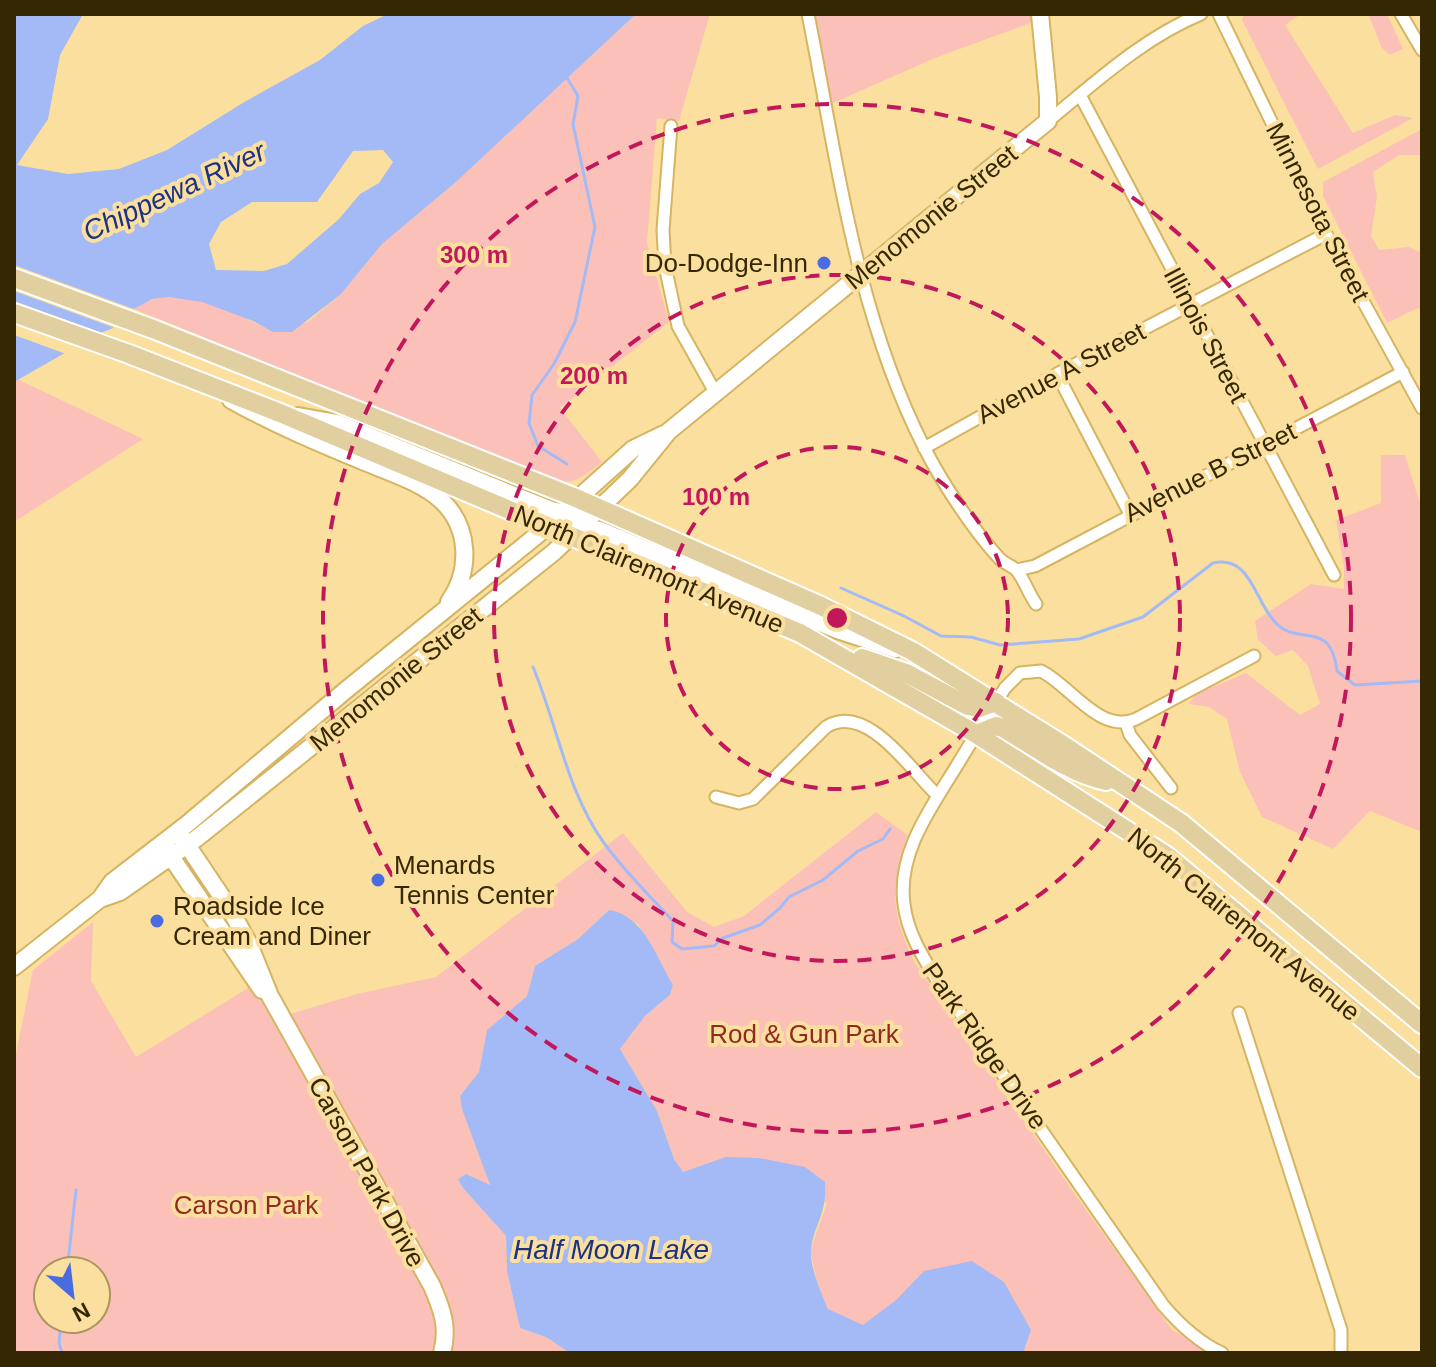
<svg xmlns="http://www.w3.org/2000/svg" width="1436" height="1367" viewBox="0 0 1436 1367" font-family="Arial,sans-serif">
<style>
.green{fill:#fbc1b8;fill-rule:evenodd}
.water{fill:#a3baf6;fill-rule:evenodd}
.pier{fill:#fadf9e}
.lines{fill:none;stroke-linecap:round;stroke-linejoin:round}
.stream{stroke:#a3baf6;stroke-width:3}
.street-casing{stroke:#d5b462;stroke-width:15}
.secondary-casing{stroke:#d5b462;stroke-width:20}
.primary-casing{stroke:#fff;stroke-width:22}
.street{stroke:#fff;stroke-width:11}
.secondary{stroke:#fff;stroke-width:16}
.primary{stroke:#e2cf9f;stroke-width:18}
.ring{fill:none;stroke:#c2185b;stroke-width:4;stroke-dasharray:14 10}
.poi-dot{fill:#4a6ce0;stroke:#fadf9e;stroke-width:3}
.labels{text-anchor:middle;stroke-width:8;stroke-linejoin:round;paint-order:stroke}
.street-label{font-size:26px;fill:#352703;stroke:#fadf9e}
.poi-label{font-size:26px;fill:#352703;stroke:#fadf9e;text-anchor:start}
.park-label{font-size:26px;fill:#922a23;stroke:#fadf9e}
.water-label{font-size:28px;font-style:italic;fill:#1e3285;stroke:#fadf9e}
.centre{fill:#c2185b;stroke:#fadf9e;stroke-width:4}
.ring-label{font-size:24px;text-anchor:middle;font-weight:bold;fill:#c2185b;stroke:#fadf9e;stroke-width:8;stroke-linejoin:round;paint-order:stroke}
</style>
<rect width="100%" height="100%" fill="#fadf9e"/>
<path class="green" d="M636,14H710L679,121L657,118L647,243L669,322L560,408L602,462C586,474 575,486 555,480L134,309C139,306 145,302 151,300C183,287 245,317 273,332L308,322L341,294L382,244L456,182Z
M808,14H1040L1033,22L935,58L826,106Z
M1244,14H1301L1285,25L1353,133L1395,115L1413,118L1318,169L1242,20Z
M1368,14H1387L1403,49L1390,55L1382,48Z
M1422,129V155H1399L1373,172L1377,197L1371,236L1379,250L1409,247L1422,253V309L1418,308L1387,323L1323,196V182Z
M17,379L143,439L14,522V382Z
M1381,455H1405L1422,510V832L1370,811L1333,849L1262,817L1240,772L1227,719L1209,707L1189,704L1196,694L1246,673L1300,715L1320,704L1308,666L1293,650L1276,656L1258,640L1255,621L1311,584L1344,589V568L1336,520L1381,503Z
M876,812L907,835C892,889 889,908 914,961L1074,1193L1173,1331L1233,1353H1023L1031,1330L924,1271L896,1300L863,1326L828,1309L819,1288L810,1251L827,1203L726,1158L683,1173L674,1159L657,1111L620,1049L645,1016L670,995L673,985L638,924L609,910L578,939L535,966L527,996L487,1030L479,1072L460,1096L490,1186L466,1174L458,1179L463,1188L506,1236L507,1271L520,1328L546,1337L570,1353H14V1063L33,970L93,922L91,981L136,1057L253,985L273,1019L357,994L436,977L623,833L687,912L714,927L744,916ZM48,1271H96V1319H48Z"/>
<path class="water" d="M14,14H83L60,55L48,119L17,165L68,174L119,169L167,150L246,101L320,60L363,26L388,14H636L456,182L382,244L341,294L292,332H273L253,321L202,302L169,297L152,299L134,309L113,328L98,334L14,382ZM383,150L393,162L379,183L360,194L339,219L287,264L264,271L216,270L209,244L221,222L252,202H317L353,151Z
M609,910C644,915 656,957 673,985L670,995L645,1016L620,1049L657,1111L674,1159L683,1172L726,1157L759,1158L805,1167L825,1182C827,1215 815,1222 811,1249C809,1265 822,1295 828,1309L863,1325L896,1300L924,1271L972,1261L1004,1282L1031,1330L1023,1353H570L546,1337L520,1328L507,1271L506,1236L463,1188L458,1179L466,1174L490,1185L462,1109L460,1096L479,1072L487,1030L527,996L535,966L578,939Z"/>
<path class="pier" d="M14,265L139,311L118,329L14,291Z
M14,301L107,335L69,355L14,335Z"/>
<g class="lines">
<path class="stream" d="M567,464L538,446L529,423L532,395L554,364L575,322L595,227L573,124L578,96L567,78
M841,588L904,616L941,636L971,637L1000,645L1079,639L1143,617L1213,563C1251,555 1254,600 1275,622C1298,648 1330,617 1337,671L1355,685L1422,681
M533,667C557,724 567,792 604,843C624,871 650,896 673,921L672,942L682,949L714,946L723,938L760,925L780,908L789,897L823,880L858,851L883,839L890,829
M67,1271L76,1190
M61,1319L59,1343L62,1353"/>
<g class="street-casing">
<path id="street" d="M808,14C837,159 856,314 924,447C941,481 973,530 999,558C1004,564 1014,566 1018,572C1025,582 1029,594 1036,604
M1219,14L1326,234L1422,408
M1401,14L1422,50
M1080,95L1334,575
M1048,121C1097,81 1143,38 1201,14
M671,126L663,230L665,266L678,326L715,392
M1057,374L1130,514
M924,448L1057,374L1326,234
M1017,570L1035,566L1403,372
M1126,723L1130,735L1171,788
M716,797L739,803L753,799L826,727C867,701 912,772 938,796
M1239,1013L1341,1330V1353
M1222,1353C1198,1342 1180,1325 1163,1305L935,977C921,954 907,931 904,904C897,853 931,808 956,767C972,741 988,714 1005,688L1020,673L1041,671C1070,685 1100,735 1136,719L1254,656"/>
</g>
<g class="secondary-casing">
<path id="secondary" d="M231,400C274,424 319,443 365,462C391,473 421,482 442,501C470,528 471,571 449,602
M298,416L337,423L551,510L570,514L600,508
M574,525L600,530L837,630L895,649
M181,836L230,909L249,944L270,996L432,1286C442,1309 449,1328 442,1353
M165,848L262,990
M100,899L120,892L197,838L554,552L630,479L669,431L1048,121V97L1040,14
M14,967L100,899L112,882L186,825L346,690L536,536L633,449L664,434"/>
</g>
<g class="primary-casing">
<path id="primary" d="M14,278L153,329L576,498L821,606L912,651L1063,745L1181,823L1422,1024
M14,313L129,354L280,413L800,633L976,734L1167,856L1422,1068
M862,658L906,673L968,706L979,708L996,702
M976,734L996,726L1003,728C1035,747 1069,773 1106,781"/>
</g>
<use href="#street" class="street"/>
<use href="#secondary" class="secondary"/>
<use href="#primary" class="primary"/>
</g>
<g class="ring">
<circle cx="837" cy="618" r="171"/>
<circle cx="837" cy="618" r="343"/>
<circle cx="837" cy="618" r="514"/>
</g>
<g class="poi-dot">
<circle cx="824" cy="263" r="8"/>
<circle cx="378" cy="880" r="8"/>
<circle cx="157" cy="921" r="8"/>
</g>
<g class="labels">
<g class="street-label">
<text transform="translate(1318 212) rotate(63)" y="9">Minnesota Street</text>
<text transform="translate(931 217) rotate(-39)" y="9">Menomonie Street</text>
<text transform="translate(1206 335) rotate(62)" y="9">Illinois Street</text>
<text transform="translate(1061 373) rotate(-28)" y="9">Avenue A Street</text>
<text transform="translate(1210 472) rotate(-27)" y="9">Avenue B Street</text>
<text transform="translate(649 569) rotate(23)" y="9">North Clairemont Avenue</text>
<text transform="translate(396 679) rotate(-39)" y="9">Menomonie Street</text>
<text transform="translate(1244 924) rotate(39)" y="9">North Clairemont Avenue</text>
<text transform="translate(985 1046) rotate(55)" y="9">Park Ridge Drive</text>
<text transform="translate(367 1172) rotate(61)" y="9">Carson Park Drive</text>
</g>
<g class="poi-label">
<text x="808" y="272" text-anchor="end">Do-Dodge-Inn</text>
<text x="394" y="874">Menards<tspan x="394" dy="30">Tennis Center</tspan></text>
<text x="173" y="915">Roadside Ice<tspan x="173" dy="30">Cream and Diner</tspan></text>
</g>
<g class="park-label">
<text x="804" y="1043">Rod &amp; Gun Park</text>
<text x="246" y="1214">Carson Park</text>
</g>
<g class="water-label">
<text transform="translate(174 191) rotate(-25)" y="10">Chippewa River</text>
<text x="611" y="1259">Half Moon Lake</text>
</g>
</g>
<circle cx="837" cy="618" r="12" class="centre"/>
<g class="ring-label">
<text x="474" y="263">300 m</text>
<text x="594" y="384">200 m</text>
<text x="716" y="505">100 m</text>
</g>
<rect width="1436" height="1367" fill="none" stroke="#352703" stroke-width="32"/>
<g transform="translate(72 1295) rotate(152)"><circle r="38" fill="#fadf9e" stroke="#ab9560" stroke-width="2"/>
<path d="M0-6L14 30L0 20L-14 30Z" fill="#4a6ce0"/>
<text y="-12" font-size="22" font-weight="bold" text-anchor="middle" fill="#352703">N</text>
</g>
</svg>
